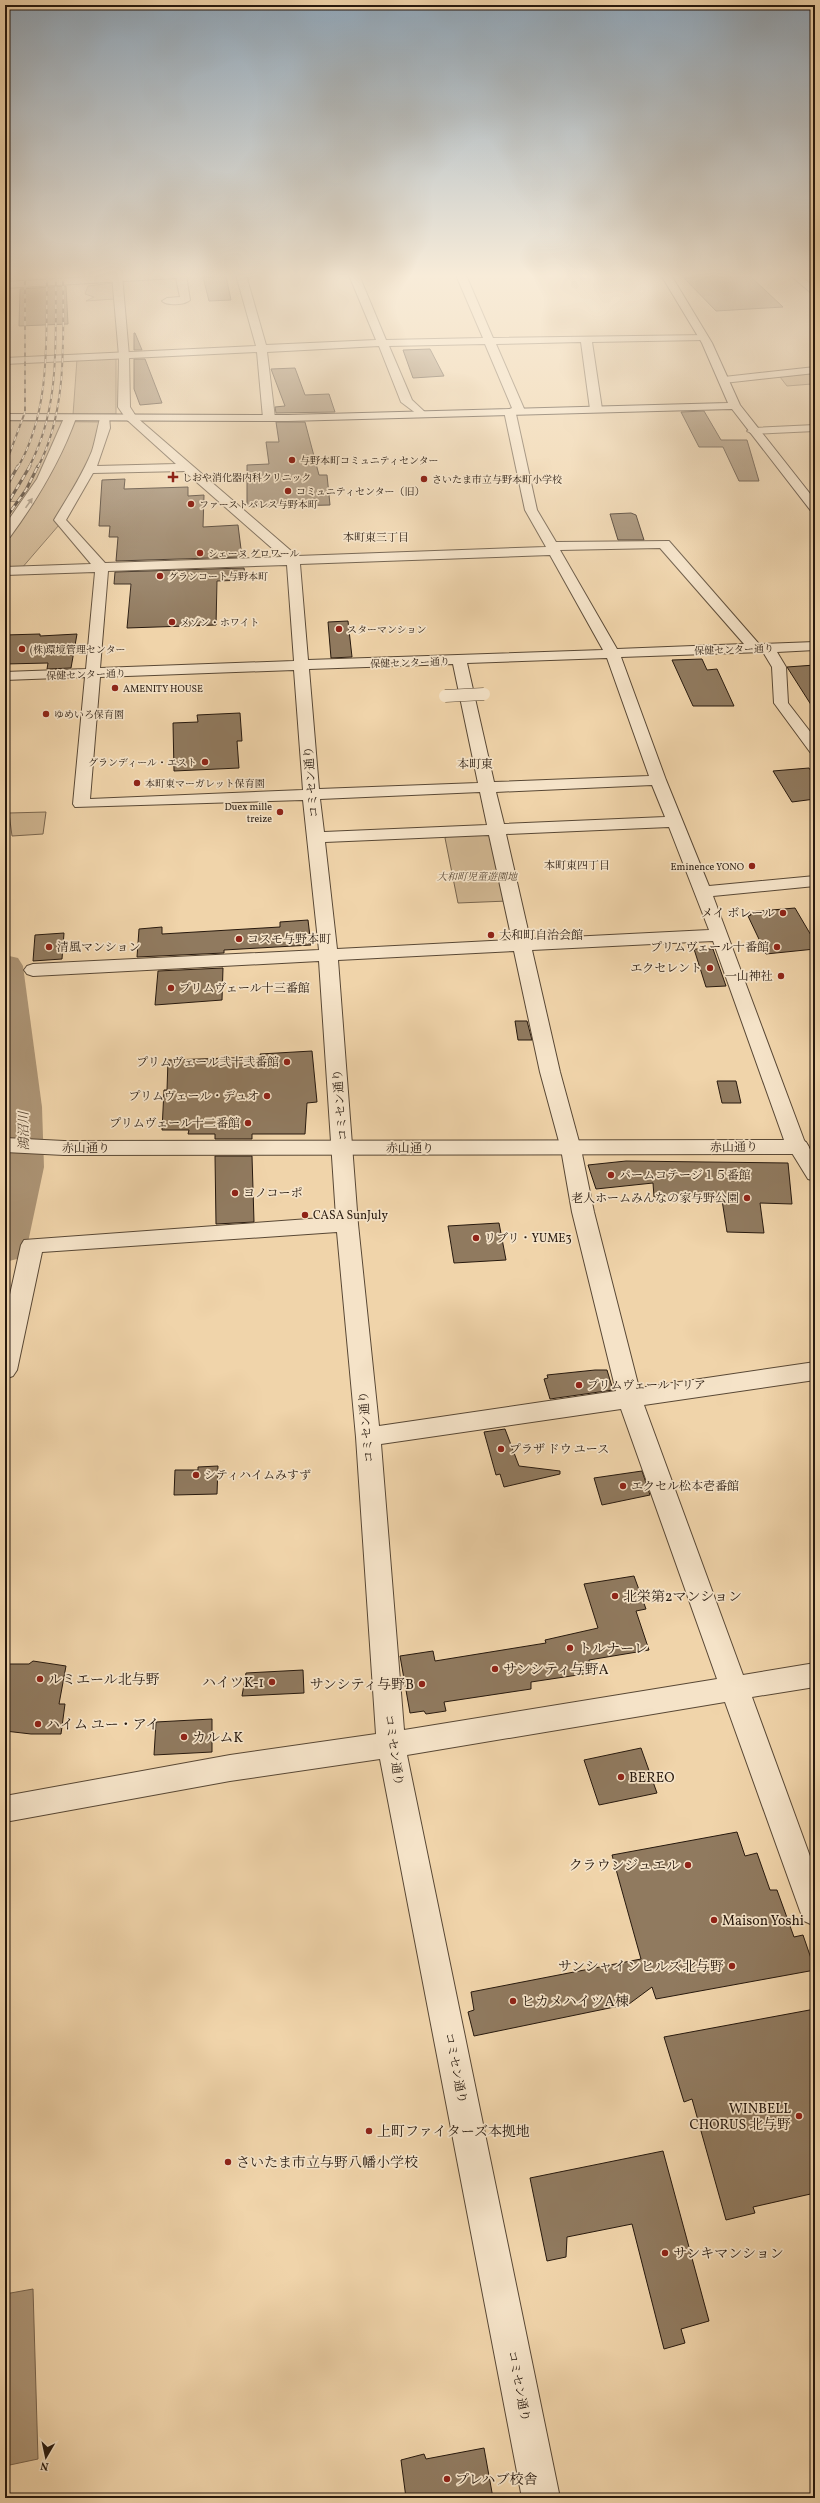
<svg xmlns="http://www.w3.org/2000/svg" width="820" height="2503" viewBox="0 0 820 2503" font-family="Vollkorn,'Noto Serif JP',serif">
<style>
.green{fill:#ceb48f;stroke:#7a664e}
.water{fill:#ac9475;stroke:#77634c}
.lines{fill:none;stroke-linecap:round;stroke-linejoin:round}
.river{fill:#ac9475;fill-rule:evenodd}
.building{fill:#907a5f;stroke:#27190e}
.minor-casing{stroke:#594835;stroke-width:2}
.tertiary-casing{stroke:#594835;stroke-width:2}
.secondary-casing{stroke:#27190e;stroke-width:2}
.minor{fill:#f5e3c8;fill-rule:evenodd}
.tertiary{fill:#f5e3c8;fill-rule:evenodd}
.secondary{fill:#f5e3c8;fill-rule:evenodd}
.rail-far1-casing{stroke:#27190e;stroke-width:2}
.rail-casing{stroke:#27190e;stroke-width:3}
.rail-far1{stroke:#f5e3c8;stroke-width:1.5;stroke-dasharray:4.5;stroke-linecap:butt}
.rail{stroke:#f5e3c8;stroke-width:2;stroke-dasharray:5.5;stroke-linecap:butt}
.pedestrian-bridge-casing{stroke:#594835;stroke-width:13;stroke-linecap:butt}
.pedestrian-bridge{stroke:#f5e3c8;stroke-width:12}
.oneway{fill:#988874}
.poi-dot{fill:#8f2418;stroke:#f5e3c8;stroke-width:1.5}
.labels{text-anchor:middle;stroke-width:3.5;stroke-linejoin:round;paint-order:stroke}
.far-poi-label{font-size:10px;fill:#27190e;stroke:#f5e3c8;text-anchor:start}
.far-street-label{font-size:10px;fill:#27190e;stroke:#f5e3c8}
.far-park-label{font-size:10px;font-style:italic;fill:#594835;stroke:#f5e3c8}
.far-neighbourhood-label{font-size:11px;fill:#27190e;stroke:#f5e3c8}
.far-quarter-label{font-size:12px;fill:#27190e;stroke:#f5e3c8}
.street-label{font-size:12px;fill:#27190e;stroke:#f5e3c8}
.poi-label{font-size:12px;fill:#27190e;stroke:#f5e3c8;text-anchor:start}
.water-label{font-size:13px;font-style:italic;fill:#5c4a37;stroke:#f5e3c8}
.near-poi-label{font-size:14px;fill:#27190e;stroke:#f5e3c8;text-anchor:start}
</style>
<rect width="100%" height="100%" fill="#f0d4aa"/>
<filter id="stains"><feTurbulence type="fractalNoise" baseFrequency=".005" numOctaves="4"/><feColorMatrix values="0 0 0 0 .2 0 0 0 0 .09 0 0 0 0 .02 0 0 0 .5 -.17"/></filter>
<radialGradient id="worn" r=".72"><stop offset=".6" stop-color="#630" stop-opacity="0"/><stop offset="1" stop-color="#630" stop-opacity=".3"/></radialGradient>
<path class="green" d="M113,283L114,299L86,301L94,297L85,294L88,286Z
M116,358V414L73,415L77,359Z
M815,373V386L812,384L787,386L780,377Z
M5,421L101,422L94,448L59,525L21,569H5V541L34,503L5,501Z
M46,812L43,834L12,836L9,813Z
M450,834L493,835L508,901L458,903L445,838Z"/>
<path class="water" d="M33,2289L38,2459L5,2466V2294Z"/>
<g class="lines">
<path class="river" d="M5,955L18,958L23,966L42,1107L44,1167L27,1247L21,1258L5,1262Z"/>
</g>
<path class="building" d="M731,275L750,276L783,307L716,311L684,278Z
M226,276L231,300L209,301L203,277Z
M66,286L68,324L19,326L20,289Z
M134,333H135L142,350H134Z
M430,349L444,376L413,378L403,350Z
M134,359H145L162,403L140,405L134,389Z
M295,368L305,395L329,394L335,412L276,413L275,407L285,406L271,369Z
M704,411L721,440H747L759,481H739L723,447H699L681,412Z
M276,422H305L319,475H327L330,505L247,507V465L269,464L266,442H279Z
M125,479L124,489L188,487V496L204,495L203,527L238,525L242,557L116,561L118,537H109L110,526H99L102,480Z
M631,513L636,515L644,540H618L610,514Z
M244,568L246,580L217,581L216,625L127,628L131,584H114L115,572Z
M348,621L352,657L331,658L328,622Z
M40,634V636L77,634L71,668L47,669L48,663L5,664V635Z
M702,659L707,670L717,669L734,706H693L672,660Z
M815,665V711L787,667Z
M240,713L242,741H237L239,768L174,771L173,723L198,722L197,715Z
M809,768L815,777V799L792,802L773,771Z
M795,908L815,942V949L766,954L748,916L751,915L749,912Z
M308,920L311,945L224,950V953L137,957L139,929L162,927V934L280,927V922Z
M64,933L62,959L33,961L35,935Z
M694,949H713L726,986L706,987Z
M223,968L222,1000L155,1005L158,971Z
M515,1021H527L532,1040H518Z
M312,1051L317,1102L307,1103L305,1134H252V1139H215V1134H188L189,1130H162L164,1090H167L168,1060L261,1057L260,1054Z
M717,1081H736L741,1103H722Z
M215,1156H252L254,1222L216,1224Z
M626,1161L788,1163L792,1204L760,1203L764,1233L727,1232L722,1200L703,1198L671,1199V1196L654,1197L653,1183L596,1189L588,1165Z
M499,1223L506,1260L454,1263L448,1226Z
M595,1370H607L613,1390L550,1399L544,1379L548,1378L547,1375Z
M505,1429L519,1466L560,1471V1474L504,1487L500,1474L496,1475L484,1432Z
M218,1466L217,1494L174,1495L175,1470H198V1467Z
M642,1471L650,1495L602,1505L594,1478Z
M634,1576L646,1609L636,1611L649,1650L589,1660L591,1673L531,1682V1689L444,1702L446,1711L426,1714L424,1711L410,1713L400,1656L433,1651L435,1661L546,1643L545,1640L598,1628L584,1584Z
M33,1661L66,1666L59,1704H65L61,1734H31L5,1731V1664H29Z
M303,1670L304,1693L242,1696L246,1673Z
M212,1719V1752L154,1755L156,1722Z
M641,1748L657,1793L599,1805L584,1760Z
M737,1832L745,1856L757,1853L770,1890H777L794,1937L803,1935L815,1970L656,1999L652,1987L629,2004L474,2036L468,2012L474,2010L471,1992L641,1959L612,1855Z
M815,2009V2193L753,2207L755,2213L726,2220L692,2099L684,2102L664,2037Z
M663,2151L709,2321L681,2329L685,2343L664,2349L632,2224L567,2237L566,2257L547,2261L530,2178Z
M484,2448L493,2498H406L401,2460L424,2454L426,2459Z"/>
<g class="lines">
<g class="minor-casing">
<path id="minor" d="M126,275H186L190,300C185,305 167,306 162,301L167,298L180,297L176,278L5,288V282Z
M236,275H246L266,345L376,340L349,275H359L386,340L483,338L456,275H466L493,338L707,335V339L703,340L592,342L602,409L596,412L590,409L581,342L496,344L525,411L523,413L516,414L537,510L556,542L669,541L759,644L815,642V650L777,652L786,667L788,703L815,738V754L810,752L774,703L772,667L763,652L621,657L666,780L709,886L815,876V886L713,896L804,1140L815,1157V1181L808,1179L784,1140L713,941L532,950L560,1072L581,1149L594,1212L639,1388L815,1362V1380L644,1405L743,1675L815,1663V1687L752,1697L815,1870V1926L804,1921L800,1911L725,1702L407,1755L560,2498H522L380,1759L230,1781L5,1822V1796L230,1755L376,1734L356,1437L337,1232L42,1252L17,1370L13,1376L5,1379V1317L21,1245L24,1240L336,1217L319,961L33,976L27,974L24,970L27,966L33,964L319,950L303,800L75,807L73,804L85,677L5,680V672L86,669L95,572L5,575V567L91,564L54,520C67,498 82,476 92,451C95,443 99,419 101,416H109L110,428L97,466L176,464L125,418L127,416H135L297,556L546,547L525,510L504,411L512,408L485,344L389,346L412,400L427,414L421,417L401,402L379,346L267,352L275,418L269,421L263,418L257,352L5,364V358L256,346ZM184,471L282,557L105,563L66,520L93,473ZM660,548L744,644L617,649L560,550ZM550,555L603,650L308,660L300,564ZM287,565L294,661L100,668L108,571ZM607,658L649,776L494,782L467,663ZM453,664L478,783L319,789L309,669ZM294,670L303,790L90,799L100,677ZM652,785L665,817L504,824L496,792ZM480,792L487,825L324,832L320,799ZM669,827L709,930L530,939L506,834ZM489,835L512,940L337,949L325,842ZM514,951L540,1072L561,1149L572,1212L616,1391L379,1426L358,1224L338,960ZM621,1409L717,1679L404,1730L381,1444Z
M790,275H800L815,288V296Z
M815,367V373L724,383L719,380L724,377Z
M70,415L76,418C60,462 37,500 10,537L5,538V525L37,479L64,418Z
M815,425V431L753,434L747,431L753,428Z"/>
</g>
<g class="tertiary-casing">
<path id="tertiary" d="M112,275H122L129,356L130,407L137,418L131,421L127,420L118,407L119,356Z
M5,1138L64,1141L799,1140L806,1142L809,1147L806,1152L799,1154L64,1155L5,1152Z"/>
</g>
<g class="secondary-casing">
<path id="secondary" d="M661,275H671L712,343L740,405L815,500V512L811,511L732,409L288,421L5,420V414L288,415L728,403L702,343Z"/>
</g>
<use href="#minor" class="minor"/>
<use href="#tertiary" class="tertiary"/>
<use href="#secondary" class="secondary"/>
<g class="rail-far1-casing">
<path id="rail-far1" d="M5,466L25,412V275
M18,467C51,410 46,339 47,275
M29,467C61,407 55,341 56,275
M38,467C68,410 63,338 63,275"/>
</g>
<g class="rail-casing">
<path id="rail" d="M5,489L18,466
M5,508L30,466
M5,519L26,490L38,466"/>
</g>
<use href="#rail-far1" class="rail-far1"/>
<use href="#rail" class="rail"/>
<g class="pedestrian-bridge-casing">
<path id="pedestrian-bridge" d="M445,696L484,694"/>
</g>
<use href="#pedestrian-bridge" class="pedestrian-bridge"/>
</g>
<defs><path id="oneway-solid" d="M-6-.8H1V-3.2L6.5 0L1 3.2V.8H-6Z"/></defs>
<use class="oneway" href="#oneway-solid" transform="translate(29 503) rotate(-55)"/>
<linearGradient id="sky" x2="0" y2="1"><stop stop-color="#90a7ba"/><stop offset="0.44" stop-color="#f8ecd9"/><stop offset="1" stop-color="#f8ecd9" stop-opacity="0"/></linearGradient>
<rect width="820" height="626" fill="url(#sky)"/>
<g class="poi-dot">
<circle cx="292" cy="460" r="4"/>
<path d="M171 471h4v4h4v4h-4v4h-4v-4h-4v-4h4z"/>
<circle cx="424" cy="479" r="4"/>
<circle cx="288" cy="491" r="4"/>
<circle cx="191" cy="504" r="4"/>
<circle cx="200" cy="553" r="4"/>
<circle cx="160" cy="576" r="4"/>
<circle cx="172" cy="622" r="4"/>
<circle cx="339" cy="629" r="4"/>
<circle cx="22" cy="649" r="4"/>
<circle cx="115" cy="688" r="4"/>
<circle cx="46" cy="714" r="4"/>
<circle cx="205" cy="762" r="4"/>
<circle cx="137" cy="783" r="4"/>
<circle cx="280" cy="812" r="4"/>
<circle cx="752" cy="866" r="4"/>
<circle cx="783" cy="913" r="4"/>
<circle cx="491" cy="935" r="4"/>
<circle cx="239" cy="939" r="4"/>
<circle cx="49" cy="947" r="4"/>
<circle cx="777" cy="947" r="4"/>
<circle cx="710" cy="968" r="4"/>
<circle cx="781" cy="976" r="4"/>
<circle cx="171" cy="988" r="4"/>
<circle cx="287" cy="1062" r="4"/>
<circle cx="267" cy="1096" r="4"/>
<circle cx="248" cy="1123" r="4"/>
<circle cx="611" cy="1175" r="4"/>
<circle cx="235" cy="1193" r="4"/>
<circle cx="747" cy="1198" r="4"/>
<circle cx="305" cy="1215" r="4"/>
<circle cx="476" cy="1238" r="4"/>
<circle cx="579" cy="1385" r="4"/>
<circle cx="501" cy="1449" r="4"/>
<circle cx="196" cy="1475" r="4"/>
<circle cx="623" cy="1486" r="4"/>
<circle cx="615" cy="1596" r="4"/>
<circle cx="570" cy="1648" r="4"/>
<circle cx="495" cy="1669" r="4"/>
<circle cx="40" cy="1679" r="4"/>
<circle cx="272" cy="1682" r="4"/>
<circle cx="422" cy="1684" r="4"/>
<circle cx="38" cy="1724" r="4"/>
<circle cx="184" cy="1737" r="4"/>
<circle cx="621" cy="1777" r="4"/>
<circle cx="688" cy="1865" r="4"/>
<circle cx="714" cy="1920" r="4"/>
<circle cx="732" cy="1966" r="4"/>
<circle cx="513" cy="2001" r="4"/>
<circle cx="799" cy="2116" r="4"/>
<circle cx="369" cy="2131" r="4"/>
<circle cx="228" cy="2162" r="4"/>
<circle cx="665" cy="2253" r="4"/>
<circle cx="447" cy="2479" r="4"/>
</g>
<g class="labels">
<g class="far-poi-label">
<text x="300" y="464">与野本町コミュニティセンター</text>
<text x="182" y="481">しおや消化器内科クリニック</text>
<text x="432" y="483">さいたま市立与野本町小学校</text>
<text x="296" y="495">コミュニティセンター（旧）</text>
<text x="199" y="508">ファーストパレス与野本町</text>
<text x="208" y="557">シェーヌ グロワール</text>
<text x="168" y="580">グランコート与野本町</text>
<text x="180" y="626">メゾン・ホワイト</text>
<text x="347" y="633">スターマンション</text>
<text x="30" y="653">(株)環境管理センター</text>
<text x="123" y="692">AMENITY HOUSE</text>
<text x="54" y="718">ゆめいろ保育園</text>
<text x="197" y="766" text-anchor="end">グランディール・エスト</text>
<text x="145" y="787">本町東マーガレット保育園</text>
<text x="272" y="810" text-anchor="end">Duex mille<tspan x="272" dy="12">treize</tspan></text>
<text x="744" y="870" text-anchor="end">Eminence YONO</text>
</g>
<g class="far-street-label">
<text transform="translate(734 649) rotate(-2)" y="4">保健センター通り</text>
<text transform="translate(410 662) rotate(-2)" y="4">保健センター通り</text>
<text transform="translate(86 674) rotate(-2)" y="4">保健センター通り</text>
</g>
<g class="far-park-label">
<text x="477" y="880">大和町児童遊園地</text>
</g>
<g class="far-neighbourhood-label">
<text x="376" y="541">本町東三丁目</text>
<text x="577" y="869">本町東四丁目</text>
</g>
<g class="far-quarter-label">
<text x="475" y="768">本町東</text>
</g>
<g class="street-label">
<text transform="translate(311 782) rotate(-95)" y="4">コミセン通り</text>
<text transform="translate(340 1105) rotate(-95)" y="4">コミセン通り</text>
<text transform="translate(734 1147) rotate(-1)" y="4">赤山通り</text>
<text x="86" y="1152">赤山通り</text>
<text x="410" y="1152">赤山通り</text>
<text transform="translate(366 1427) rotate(-95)" y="4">コミセン通り</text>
<text transform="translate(394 1750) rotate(82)" y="4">コミセン通り</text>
<text transform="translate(456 2068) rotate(79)" y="4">コミセン通り</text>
<text transform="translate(519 2386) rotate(79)" y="4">コミセン通り</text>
</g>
<g class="poi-label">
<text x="775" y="917" text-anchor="end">メイ ボレール</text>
<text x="499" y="939">大和町自治会館</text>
<text x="247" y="943">コスモ与野本町</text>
<text x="57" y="951">清風マンション</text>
<text x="769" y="951" text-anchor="end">プリムヴェール十番館</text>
<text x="702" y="972" text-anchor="end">エクセレント</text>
<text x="773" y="980" text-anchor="end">一山神社</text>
<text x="179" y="992">プリムヴェール十三番館</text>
<text x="279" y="1066" text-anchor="end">プリムヴェール弐十弐番館</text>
<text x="259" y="1100" text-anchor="end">プリムヴェール・デュオ</text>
<text x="240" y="1127" text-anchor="end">プリムヴェール十二番館</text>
<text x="619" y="1179">パームコテージ１５番館</text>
<text x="243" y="1197">ヨノコーポ</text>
<text x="739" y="1202" text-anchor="end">老人ホームみんなの家与野公園</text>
<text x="313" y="1219">CASA SunJuly</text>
<text x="484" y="1242">リブリ・YUME3</text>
<text x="587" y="1389">プリムヴェールトリア</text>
<text x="509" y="1453">プラザ ドウ ユース</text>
<text x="204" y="1479">シティハイムみすず</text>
<text x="631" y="1490">エクセル松本壱番館</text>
</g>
<g class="water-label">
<text transform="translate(23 1131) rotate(-91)" y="5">鴻沼川</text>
</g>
<g class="near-poi-label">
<text x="623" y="1601">北栄第2マンション</text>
<text x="578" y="1653">トルナーレ</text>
<text x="503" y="1674">サンシティ与野A</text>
<text x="48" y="1684">ルミエール北与野</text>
<text x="264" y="1687" text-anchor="end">ハイツK-1</text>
<text x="414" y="1689" text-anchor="end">サンシティ与野B</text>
<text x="46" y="1729">ハイム ユー・アイ</text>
<text x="192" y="1742">カルムK</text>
<text x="629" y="1782">BEREO</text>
<text x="680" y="1870" text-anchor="end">クラウンジュエル</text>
<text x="722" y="1925">Maison Yoshi</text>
<text x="724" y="1971" text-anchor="end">サンシャインヒルズ北与野</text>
<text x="521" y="2006">ヒカメハイツA棟</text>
<text x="791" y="2113" text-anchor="end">WINBELL<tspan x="791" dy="16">CHORUS 北与野</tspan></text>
<text x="377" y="2136">上町ファイターズ本拠地</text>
<text x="236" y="2167">さいたま市立与野八幡小学校</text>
<text x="673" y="2258">サンキマンション</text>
<text x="455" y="2484">プレハブ校舎</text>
</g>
</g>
<rect width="820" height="2503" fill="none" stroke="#f0d4aa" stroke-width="20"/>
<rect x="6" y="6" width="808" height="2491" fill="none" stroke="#27190e" stroke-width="2"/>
<rect x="10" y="10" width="800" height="2483" fill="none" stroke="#27190e"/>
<g transform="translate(46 2457) rotate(189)" stroke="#f5e3c8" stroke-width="3" paint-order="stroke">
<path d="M0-3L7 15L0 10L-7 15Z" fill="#27190e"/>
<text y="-6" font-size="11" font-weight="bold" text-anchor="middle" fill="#27190e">N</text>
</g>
<rect width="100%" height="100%" filter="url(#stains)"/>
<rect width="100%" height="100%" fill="url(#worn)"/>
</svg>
